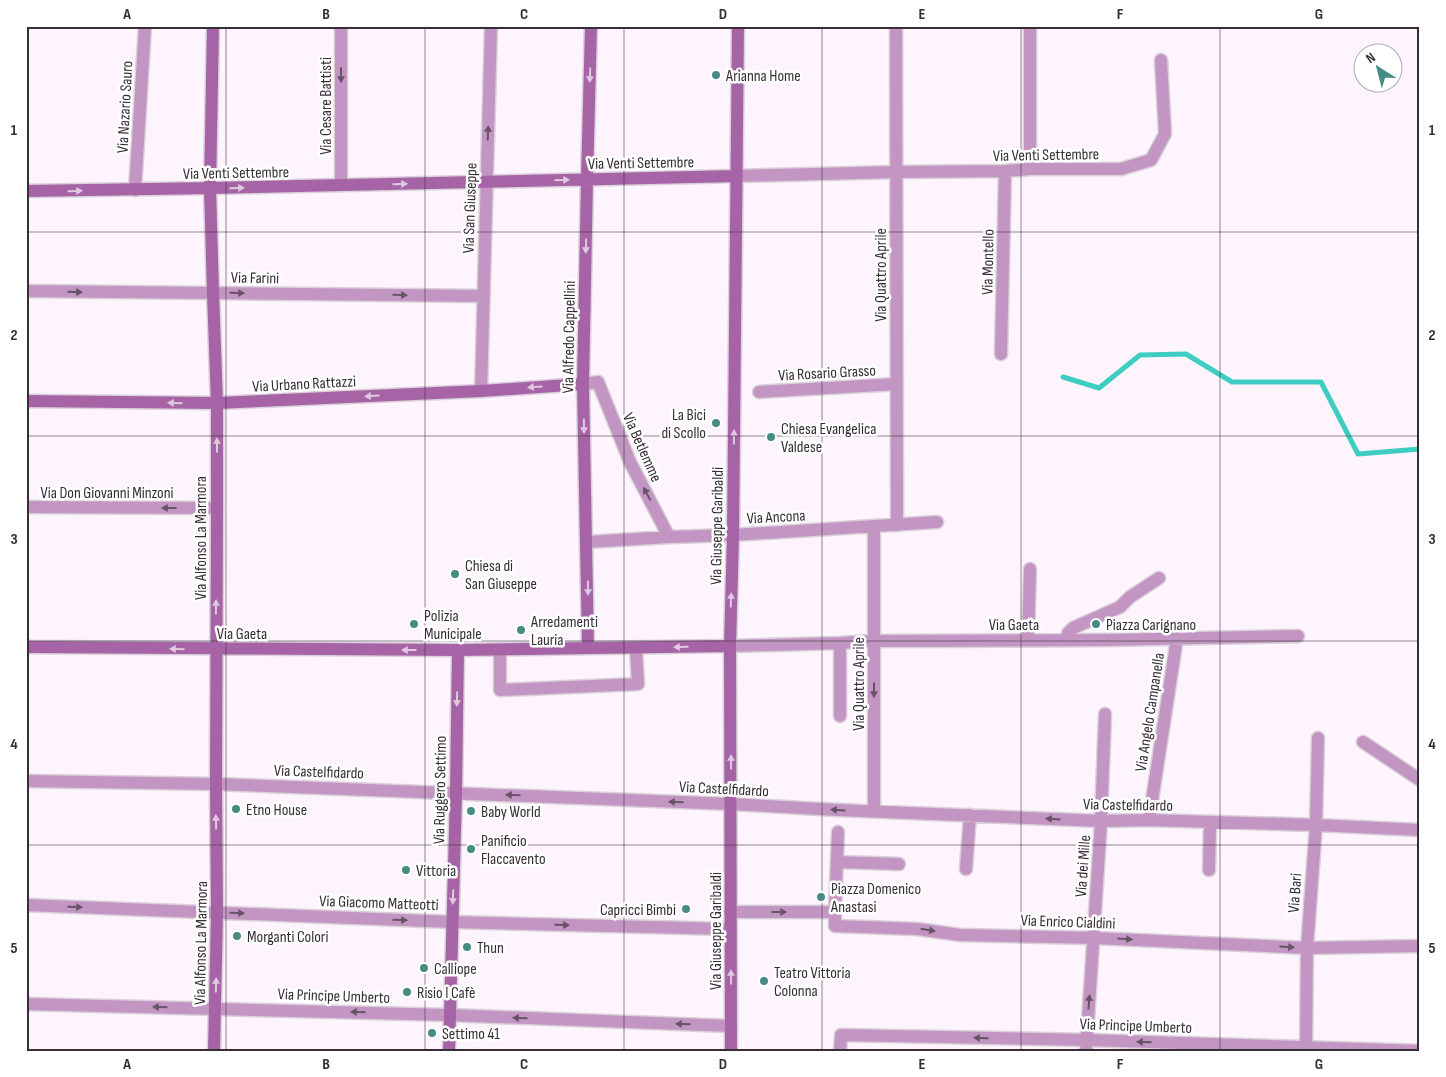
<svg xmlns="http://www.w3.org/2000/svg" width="1446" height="1077" viewBox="0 0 1446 1077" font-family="'Sofia Sans Condensed',sans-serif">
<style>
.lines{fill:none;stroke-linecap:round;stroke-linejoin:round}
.stream{stroke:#3ecec1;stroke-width:5}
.street-casing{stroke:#dad1da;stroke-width:15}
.secondary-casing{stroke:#dad1da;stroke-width:15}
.street{stroke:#c395c2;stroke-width:12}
.secondary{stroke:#a664a6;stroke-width:12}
.oneway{fill:#675366}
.oneway2{fill:#e0c9e0}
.grid{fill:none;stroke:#352f35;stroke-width:1;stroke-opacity:0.55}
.poi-dot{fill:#468c84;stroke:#fff;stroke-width:2}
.labels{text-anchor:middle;stroke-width:5;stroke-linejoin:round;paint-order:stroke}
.poi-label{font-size:16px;fill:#352f35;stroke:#fff;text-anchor:start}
.street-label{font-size:16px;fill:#352f35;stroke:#fff}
.neatline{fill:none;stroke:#352f35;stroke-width:2}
.grid-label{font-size:16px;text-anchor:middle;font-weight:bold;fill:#352f35}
</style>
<rect width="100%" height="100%" fill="#fef4fe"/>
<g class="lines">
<path class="stream" d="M1063,377L1099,388L1140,355L1186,354L1232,382H1321L1358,454L1420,449"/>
<g class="street-casing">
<path id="street" d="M896,26L897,525
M1030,169V26
M737,176L897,172L1005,171L1030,169H1121L1151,160L1165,134L1161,60
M341,185V26
M135,190L145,26
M26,291L483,296
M1001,354L1005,171
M583,384L598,382L630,462L669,537
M481,391L491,26
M759,392L897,384
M26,507L217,508
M587,542L669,537L733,535L937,522
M1028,640L1030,569
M1067,640L1068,633L1073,628L1120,607L1130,597L1159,578
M730,646L840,643L874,641L1106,640L1298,636
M500,650V690L638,684L636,648
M840,716V643
M1363,742L1420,780
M26,781L216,784L731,804L838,810L1101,821L1149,820L1316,825L1420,830
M874,811V527
M1149,820L1177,638
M837,862L899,864
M966,869L970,815
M1209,870L1210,822
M26,905L452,922L730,929
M730,912H835V926L918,929L960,935L1094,938L1307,948L1420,946
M835,912L838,832
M26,1004L449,1015L731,1026
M840,1051L841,1035L1087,1040L1420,1051
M1086,1051L1101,821L1105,714
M1306,1051L1307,948L1316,825L1318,738"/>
</g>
<g class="secondary-casing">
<path id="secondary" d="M213,26L210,188L213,293L217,403V508L216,784L217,912L214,1051
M26,191L210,188L737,176
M26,401L217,403L481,391L583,384
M26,647L458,650L730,646
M588,648L583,384L587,180L591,26
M449,1051L456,793L458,650
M731,1051L730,646L733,535L738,26"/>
</g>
<use href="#street" class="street"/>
<use href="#secondary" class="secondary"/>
</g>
<defs><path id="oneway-solid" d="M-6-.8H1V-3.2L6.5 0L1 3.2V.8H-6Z" transform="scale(1.25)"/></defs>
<g class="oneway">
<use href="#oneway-solid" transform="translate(341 75) rotate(90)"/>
<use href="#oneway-solid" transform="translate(488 133) rotate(-88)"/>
<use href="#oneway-solid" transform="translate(75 292) rotate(1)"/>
<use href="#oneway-solid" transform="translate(237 293) rotate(1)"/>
<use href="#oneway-solid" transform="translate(400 295) rotate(1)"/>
<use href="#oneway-solid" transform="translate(647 494) rotate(-118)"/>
<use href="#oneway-solid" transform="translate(169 508) rotate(-180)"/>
<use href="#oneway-solid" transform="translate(874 690) rotate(90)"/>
<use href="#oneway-solid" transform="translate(513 795) rotate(-178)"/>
<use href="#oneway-solid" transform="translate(676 802) rotate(-178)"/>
<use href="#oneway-solid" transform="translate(838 810) rotate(-177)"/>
<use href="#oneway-solid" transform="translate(1053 819) rotate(-177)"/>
<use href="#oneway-solid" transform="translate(75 907) rotate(2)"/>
<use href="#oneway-solid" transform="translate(779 912)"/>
<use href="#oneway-solid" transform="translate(237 913) rotate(2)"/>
<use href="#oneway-solid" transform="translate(400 920) rotate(2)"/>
<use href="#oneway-solid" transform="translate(562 925) rotate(1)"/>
<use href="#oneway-solid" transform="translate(928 930) rotate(9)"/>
<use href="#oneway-solid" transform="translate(1125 939) rotate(3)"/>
<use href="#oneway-solid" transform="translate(1287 947) rotate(3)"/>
<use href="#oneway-solid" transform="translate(1089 1002) rotate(-86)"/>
<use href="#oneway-solid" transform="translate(160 1007) rotate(-179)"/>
<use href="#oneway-solid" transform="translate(358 1012) rotate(-178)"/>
<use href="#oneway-solid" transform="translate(520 1018) rotate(-178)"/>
<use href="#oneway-solid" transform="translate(683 1024) rotate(-178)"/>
<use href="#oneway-solid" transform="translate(981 1038) rotate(-179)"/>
<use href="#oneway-solid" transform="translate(1144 1042) rotate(-178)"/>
</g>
<g class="oneway2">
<use href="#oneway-solid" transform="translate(590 75) rotate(92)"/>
<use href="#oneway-solid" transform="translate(562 180) rotate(-1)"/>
<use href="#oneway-solid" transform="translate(400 184) rotate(-2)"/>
<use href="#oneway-solid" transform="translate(237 188) rotate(-1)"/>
<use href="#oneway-solid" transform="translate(75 191) rotate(-1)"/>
<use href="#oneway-solid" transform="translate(586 246) rotate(91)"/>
<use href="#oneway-solid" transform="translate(535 387) rotate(176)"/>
<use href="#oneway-solid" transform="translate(372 396) rotate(177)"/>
<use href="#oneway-solid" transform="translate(175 403) rotate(-179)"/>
<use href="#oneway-solid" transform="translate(584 426) rotate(89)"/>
<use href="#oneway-solid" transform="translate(734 437) rotate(-89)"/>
<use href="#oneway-solid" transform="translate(217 445) rotate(-90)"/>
<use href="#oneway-solid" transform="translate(588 588) rotate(89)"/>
<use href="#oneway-solid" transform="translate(731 600) rotate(-88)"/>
<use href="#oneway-solid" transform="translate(216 607) rotate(-89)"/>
<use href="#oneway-solid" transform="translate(681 647) rotate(179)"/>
<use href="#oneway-solid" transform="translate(177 649) rotate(-179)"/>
<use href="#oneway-solid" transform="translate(409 650) rotate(-180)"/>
<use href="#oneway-solid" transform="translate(457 699) rotate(91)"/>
<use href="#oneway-solid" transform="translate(731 762) rotate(-90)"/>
<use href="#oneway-solid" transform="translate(216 822) rotate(-91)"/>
<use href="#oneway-solid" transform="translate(453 897) rotate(92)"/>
<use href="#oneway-solid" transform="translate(731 977) rotate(-91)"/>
<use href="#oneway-solid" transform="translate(216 985) rotate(-89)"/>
</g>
<path class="grid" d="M226,26V1051M425,26V1051M624,26V1051M822,26V1051M1021,26V1051M1220,26V1051M26,232H1420M26,436H1420M26,641H1420M26,845H1420"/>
<g class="poi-dot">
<circle cx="716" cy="75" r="5"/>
<circle cx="716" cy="423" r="5"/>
<circle cx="771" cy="437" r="5"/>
<circle cx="455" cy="574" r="5"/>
<circle cx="414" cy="624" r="5"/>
<circle cx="1096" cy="624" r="5"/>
<circle cx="521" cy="630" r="5"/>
<circle cx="236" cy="809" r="5"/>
<circle cx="471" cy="811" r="5"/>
<circle cx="471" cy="849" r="5"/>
<circle cx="406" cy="870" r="5"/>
<circle cx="821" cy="897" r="5"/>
<circle cx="686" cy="909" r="5"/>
<circle cx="237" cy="936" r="5"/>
<circle cx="467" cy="947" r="5"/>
<circle cx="424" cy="968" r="5"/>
<circle cx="764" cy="981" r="5"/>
<circle cx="407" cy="992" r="5"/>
<circle cx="432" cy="1033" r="5"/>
</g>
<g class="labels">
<g class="poi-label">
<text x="726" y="81">Arianna Home</text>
<text x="706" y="420" text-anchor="end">La Bici<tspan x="706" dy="18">di Scollo</tspan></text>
<text x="781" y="434">Chiesa Evangelica<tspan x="781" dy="18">Valdese</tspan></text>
<text x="465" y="571">Chiesa di<tspan x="465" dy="18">San Giuseppe</tspan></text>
<text x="424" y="621">Polizia<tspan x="424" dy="18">Municipale</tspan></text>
<text x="531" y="627">Arredamenti<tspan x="531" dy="18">Lauria</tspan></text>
<text x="1106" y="630">Piazza Carignano</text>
<text x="246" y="815">Etno House</text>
<text x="481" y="817">Baby World</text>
<text x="481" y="846">Panificio<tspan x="481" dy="18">Flaccavento</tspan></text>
<text x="416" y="876">Vittoria</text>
<text x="831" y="894">Piazza Domenico<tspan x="831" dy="18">Anastasi</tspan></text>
<text x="676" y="915" text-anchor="end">Capricci Bimbi</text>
<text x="247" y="942">Morganti Colori</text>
<text x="477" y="953">Thun</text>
<text x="434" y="974">Calliope</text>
<text x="774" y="978">Teatro Vittoria<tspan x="774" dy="18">Colonna</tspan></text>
<text x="417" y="998">Risio I Cafè</text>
<text x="442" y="1039">Settimo 41</text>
</g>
<g class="street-label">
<text transform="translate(325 106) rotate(-90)" y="6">Via Cesare Battisti</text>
<text transform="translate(124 107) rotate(-87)" y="6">Via Nazario Sauro</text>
<text transform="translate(1046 154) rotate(-1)" y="6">Via Venti Settembre</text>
<text transform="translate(641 162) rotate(-1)" y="6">Via Venti Settembre</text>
<text transform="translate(236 172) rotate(-1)" y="6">Via Venti Settembre</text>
<text transform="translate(469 208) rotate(-88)" y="6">Via San Giuseppe</text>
<text transform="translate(987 262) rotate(-89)" y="6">Via Montello</text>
<text transform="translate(880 275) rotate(-90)" y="6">Via Quattro Aprile</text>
<text transform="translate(255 277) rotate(1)" y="6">Via Farini</text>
<text transform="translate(568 337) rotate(-89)" y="6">Via Alfredo Cappellini</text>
<text transform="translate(827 372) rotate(-3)" y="6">Via Rosario Grasso</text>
<text transform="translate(304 383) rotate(-3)" y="6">Via Urbano Rattazzi</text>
<text transform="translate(643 447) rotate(66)" y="6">Via Betlemme</text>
<text x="107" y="498">Via Don Giovanni Minzoni</text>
<text transform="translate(776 516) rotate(-3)" y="6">Via Ancona</text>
<text transform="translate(716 526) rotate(-89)" y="6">Via Giuseppe Garibaldi</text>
<text transform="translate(200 538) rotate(-90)" y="6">Via Alfonso La Marmora</text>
<text x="1014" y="630">Via Gaeta</text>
<text x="242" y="639">Via Gaeta</text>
<text transform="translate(858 684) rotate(-90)" y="6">Via Quattro Aprile</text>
<text transform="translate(1149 712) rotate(-81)" y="6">Via Angelo Campanella</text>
<text transform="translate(319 771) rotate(2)" y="6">Via Castelfidardo</text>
<text transform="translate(724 788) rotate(3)" y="6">Via Castelfidardo</text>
<text transform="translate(439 790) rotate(-89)" y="6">Via Ruggero Settimo</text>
<text transform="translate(1128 804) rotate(1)" y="6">Via Castelfidardo</text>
<text transform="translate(1082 866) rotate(-86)" y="6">Via dei Mille</text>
<text transform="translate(1294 893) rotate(-86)" y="6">Via Bari</text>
<text transform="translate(379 902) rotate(2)" y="6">Via Giacomo Matteotti</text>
<text transform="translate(1068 921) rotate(2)" y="6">Via Enrico Cialdini</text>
<text transform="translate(715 931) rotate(-90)" y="6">Via Giuseppe Garibaldi</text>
<text transform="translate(200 943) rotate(-89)" y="6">Via Alfonso La Marmora</text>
<text transform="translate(334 995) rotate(2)" y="6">Via Principe Umberto</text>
<text transform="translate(1136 1025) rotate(2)" y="6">Via Principe Umberto</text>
</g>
</g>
<rect width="1446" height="1077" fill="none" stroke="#ffffff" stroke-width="55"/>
<g transform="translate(1378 68) rotate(324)"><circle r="24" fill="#ffffff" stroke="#aeacae"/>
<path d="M0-4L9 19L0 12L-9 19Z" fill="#468c84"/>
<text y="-8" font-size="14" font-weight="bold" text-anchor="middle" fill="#352f35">N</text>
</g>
<rect x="28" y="28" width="1390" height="1022" class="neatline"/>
<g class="grid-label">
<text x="127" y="19">A</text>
<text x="326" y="19">B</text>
<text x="524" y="19">C</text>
<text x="723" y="19">D</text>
<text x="922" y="19">E</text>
<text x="1120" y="19">F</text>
<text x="1319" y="19">G</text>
<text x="14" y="135">1</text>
<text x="1432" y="135">1</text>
<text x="14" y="340">2</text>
<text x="1432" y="340">2</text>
<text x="14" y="544">3</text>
<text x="1432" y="544">3</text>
<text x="14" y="749">4</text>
<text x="1432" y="749">4</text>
<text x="14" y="953">5</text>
<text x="1432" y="953">5</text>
<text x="127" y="1069">A</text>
<text x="326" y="1069">B</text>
<text x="524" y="1069">C</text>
<text x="723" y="1069">D</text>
<text x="922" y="1069">E</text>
<text x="1120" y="1069">F</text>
<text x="1319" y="1069">G</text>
</g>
</svg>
